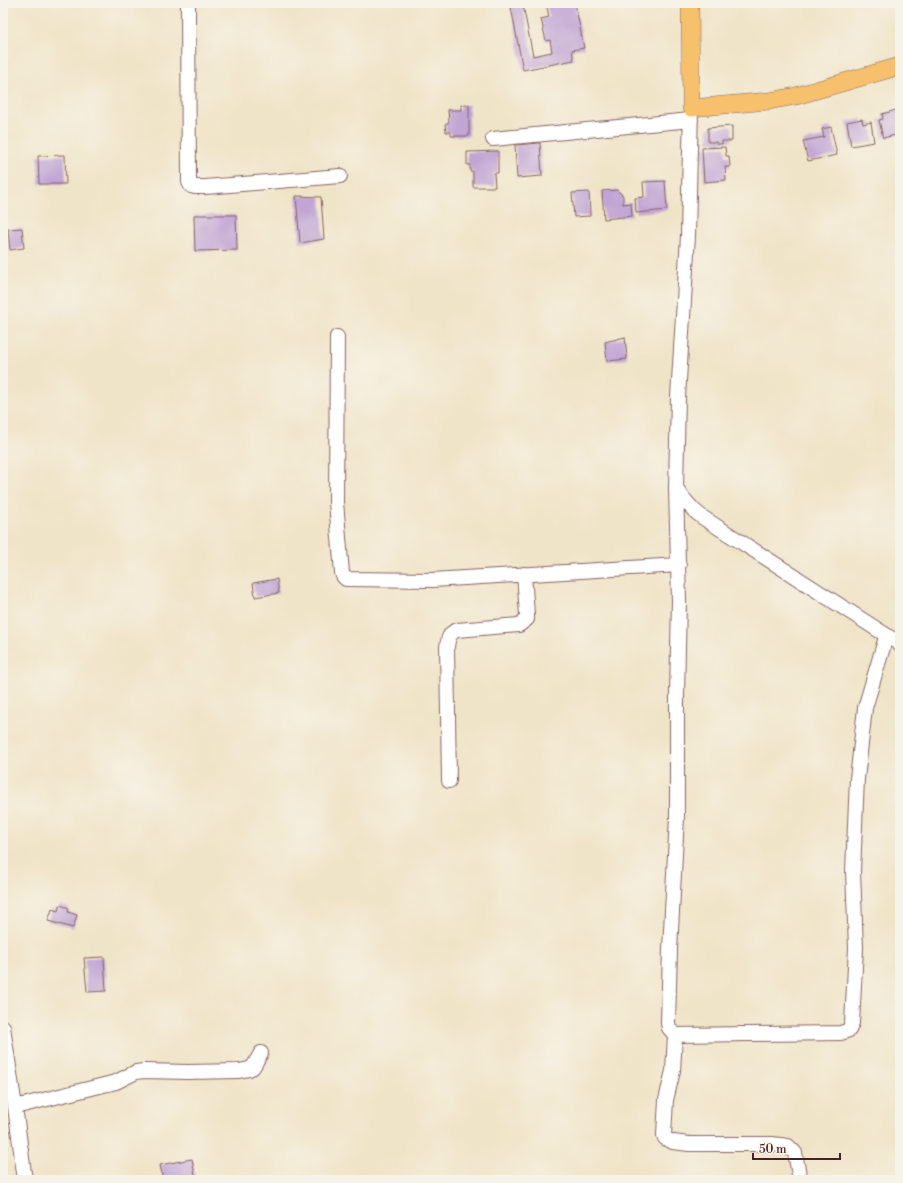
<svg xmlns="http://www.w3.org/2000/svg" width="903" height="1183" viewBox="0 0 903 1183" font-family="'Libre Bodoni',serif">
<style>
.building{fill:#c1a5d4}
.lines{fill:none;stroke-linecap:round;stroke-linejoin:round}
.minor-casing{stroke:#846462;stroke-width:16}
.major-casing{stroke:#846462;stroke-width:18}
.minor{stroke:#fff;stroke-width:14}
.major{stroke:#f7c06c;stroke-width:17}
</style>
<rect width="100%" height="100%" fill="#f7f3e8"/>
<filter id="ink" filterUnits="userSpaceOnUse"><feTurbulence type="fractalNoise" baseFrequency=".025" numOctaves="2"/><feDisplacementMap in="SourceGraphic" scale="8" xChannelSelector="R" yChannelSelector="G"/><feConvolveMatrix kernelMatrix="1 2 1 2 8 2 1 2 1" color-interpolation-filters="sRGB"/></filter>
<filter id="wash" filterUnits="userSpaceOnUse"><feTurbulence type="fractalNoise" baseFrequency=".012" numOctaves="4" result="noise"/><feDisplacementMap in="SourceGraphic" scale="16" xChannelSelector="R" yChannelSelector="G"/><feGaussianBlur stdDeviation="0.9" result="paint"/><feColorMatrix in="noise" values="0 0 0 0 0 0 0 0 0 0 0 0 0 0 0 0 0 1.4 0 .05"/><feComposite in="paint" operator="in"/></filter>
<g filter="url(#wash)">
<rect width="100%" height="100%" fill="#f0e4c8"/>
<g id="blocks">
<path class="building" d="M546,3H575L584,48L572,50L574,60L523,70L511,7L523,5L533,56L552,52L550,40L546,41L541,19L549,17Z
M461,105H469V136H451V132H446L445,124L449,122L448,110H461Z
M900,109V134L883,138L879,120L883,119L882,114Z
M862,119L863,124L871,122L874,142L851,146L847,122Z
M732,126V141H722V144H717L716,142H708V128Z
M831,127L837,155L808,161L803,141L824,137L822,129Z
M540,143L542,176L517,178L515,145Z
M725,147L726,156H729L730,167H725L726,180L704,182L702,148Z
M498,151V173H494L495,187H473V171H470V165H467V152Z
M65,155L66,184H39L38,156Z
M665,181L667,210L636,213L635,198L644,197L643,182Z
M617,190L623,196V204L631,203L632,216L604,219L602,191Z
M589,192L590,216L574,217L572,193Z
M296,196L321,197L324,239L300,243Z
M194,215H236L237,250L195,251Z
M22,228L24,248L10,250L8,229Z
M625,337L627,359L607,361L605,342Z
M277,579L279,593L255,597L253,583Z
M60,905L69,908L68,912L77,915L73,928L48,921L52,909L58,911Z
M104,957L106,991L87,992L84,958Z
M192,1159L196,1180H163L160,1165Z"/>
</g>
</g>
<g filter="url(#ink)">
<use href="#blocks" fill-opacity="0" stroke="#846462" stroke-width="1"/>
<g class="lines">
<g class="minor-casing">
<path id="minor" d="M188,3L189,182L191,186L195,187H205L340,176
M691,108L688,236L678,397L676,488C684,500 691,509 702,517L900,644
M493,139L691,120
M337,337L336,502L342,573L343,576L346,579L432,580L679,565
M676,488L679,601L677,695V817L670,949L668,1023L669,1028L675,1035L673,1071L666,1100L664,1135L665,1138L673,1142L689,1144H772L788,1146L795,1153L800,1180
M449,781L447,647C448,639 449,633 457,630L519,625L527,619V615L524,574
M3,1027L15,1107L25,1180
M675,1035L841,1033L849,1030L852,1023L856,948L853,871L857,779L865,708L886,637
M15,1107L116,1082L136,1072L144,1071L188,1072L239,1071L249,1069L253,1067L261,1053"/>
</g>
<g class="major-casing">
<path id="major" d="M690,3L691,108L769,101L796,96L900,66"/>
</g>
<use href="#minor" class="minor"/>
<use href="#major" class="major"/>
</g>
</g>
<rect width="903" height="1183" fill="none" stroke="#f7f3e8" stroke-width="16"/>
<path d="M753 1153v6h87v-6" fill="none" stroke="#4a1f2b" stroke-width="2"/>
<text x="759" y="1153" font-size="12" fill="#4a1f2b" stroke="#f7f3e8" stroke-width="3" paint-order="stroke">50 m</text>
</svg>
